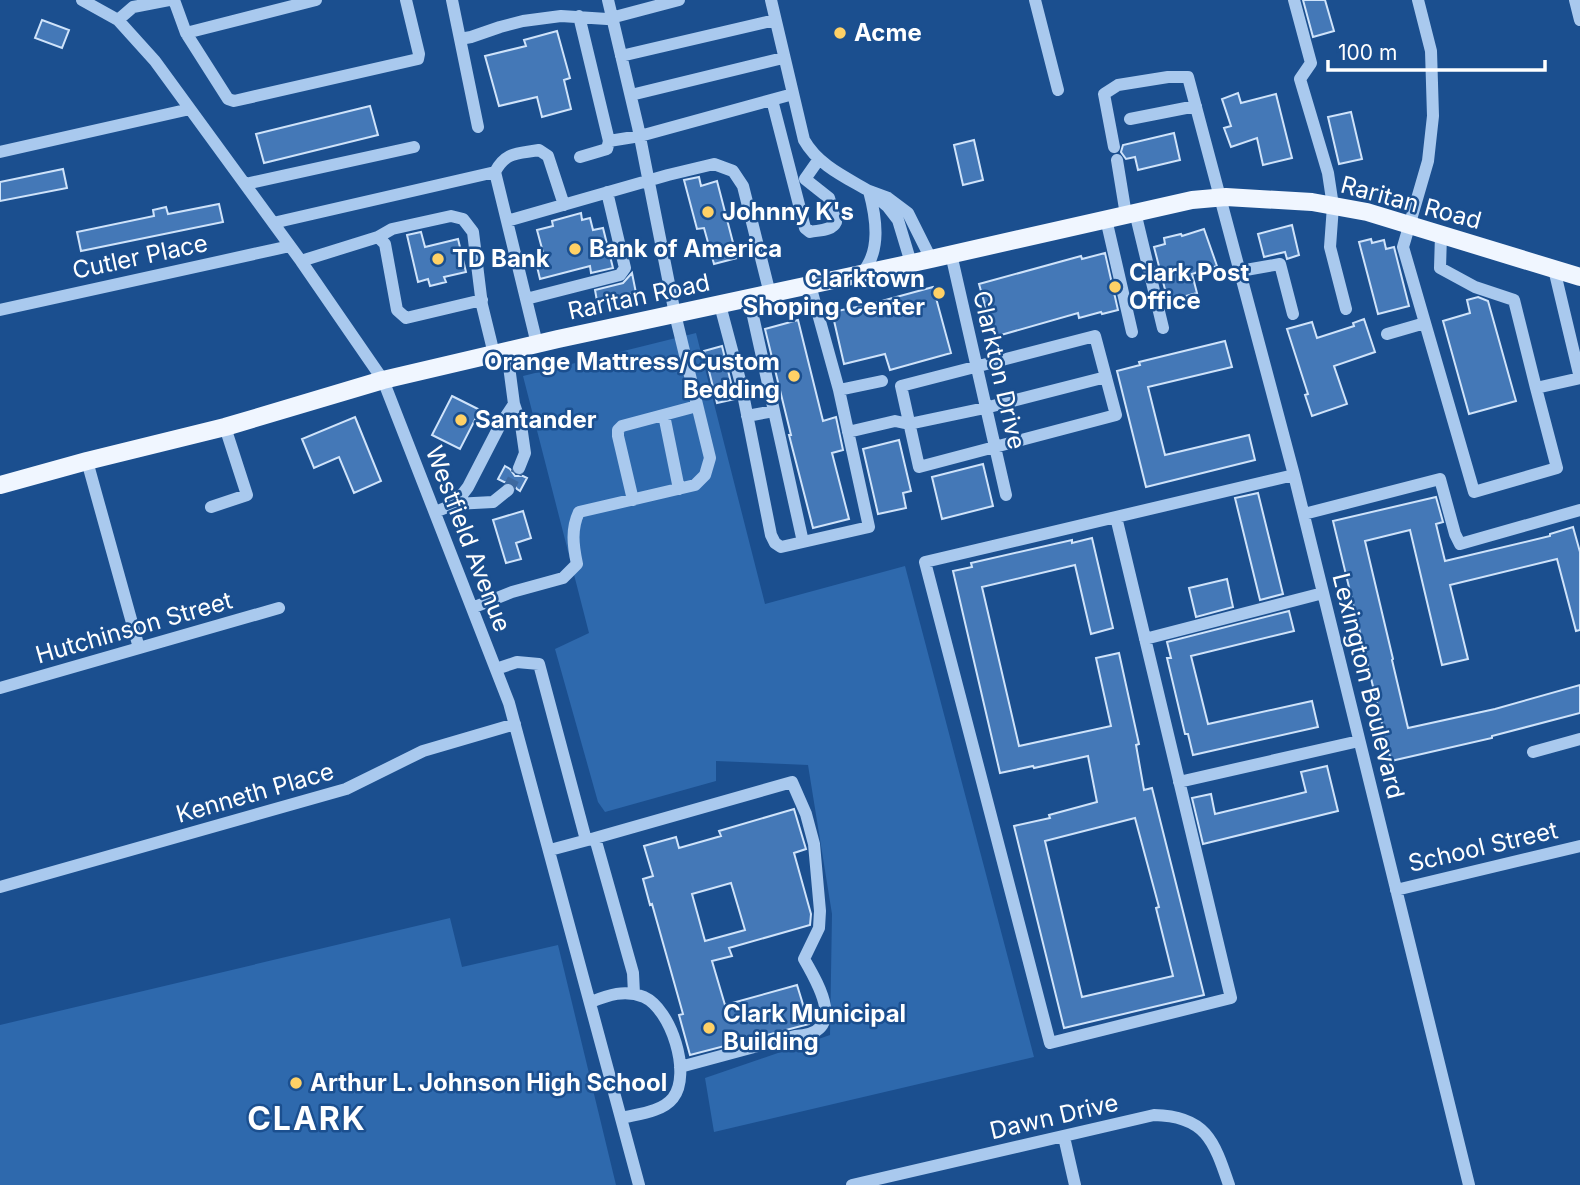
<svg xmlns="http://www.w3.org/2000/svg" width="1580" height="1185" viewBox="0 0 1580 1185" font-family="Inter,sans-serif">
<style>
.green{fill:#2e69ad}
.building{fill:#4478b7;stroke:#cfe3fa;stroke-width:2;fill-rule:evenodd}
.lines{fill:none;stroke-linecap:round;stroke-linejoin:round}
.minor-tunnel{stroke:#3d69a0;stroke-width:12;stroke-dasharray:12 6;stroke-linecap:butt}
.minor{stroke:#a9c9ee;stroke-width:12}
.major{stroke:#f0f6ff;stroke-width:18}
.poi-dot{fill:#ffd166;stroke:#1b4f8f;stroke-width:2.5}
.labels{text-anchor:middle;stroke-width:5;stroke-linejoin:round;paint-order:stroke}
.poi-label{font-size:24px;font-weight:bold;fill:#fff;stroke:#1b4f8f;text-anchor:start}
.street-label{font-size:24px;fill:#fff;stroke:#1b4f8f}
.district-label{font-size:32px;font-weight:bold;letter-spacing:2px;fill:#fff;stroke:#1b4f8f}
</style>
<rect width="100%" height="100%" fill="#1b4f8f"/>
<path class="green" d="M696,333L765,604L905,566L1034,1057L714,1132L705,1078L830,1035L832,914L808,765L716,761V781L605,812L598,802L555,649L589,633L523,376Z
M450,918L462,967L558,945L616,1185H0V1025Z"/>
<path class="building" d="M1303,0H1325L1334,31L1313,37Z
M42,20L69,30L62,48L35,38Z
M557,31L570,78L564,80L571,109L542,117L537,97L499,106L485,56L526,46L524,40Z
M1238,93L1241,103L1276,94L1292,158L1263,165L1257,138L1231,147L1224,128L1231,126L1222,99Z
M370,106L378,135L264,163L256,134Z
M1351,112L1362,159L1339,164L1328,117Z
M1174,133L1180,160L1138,170L1135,157L1126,159L1121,152L1123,145Z
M974,140L983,180L963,185L954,145Z
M63,169L67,188L0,201V182Z
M699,177L701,186L717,181L737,258L714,264L704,228L697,229L684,180Z
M219,204L223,222L81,251L77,232L154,216L153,210L166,207L168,214Z
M581,213L582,220L590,218L593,230L603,228L613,268L591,273L590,266L540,279L535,258L544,256L537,230L553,226L552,221Z
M1292,225L1299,255L1287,259L1285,252L1264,257L1258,234Z
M1204,229L1217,266L1192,274L1197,293L1168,301L1154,247L1165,244L1164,238L1181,234L1182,236Z
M421,232L425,247L458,239L466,272L444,277L446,282L430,286L428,279L418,282L407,235Z
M1371,239L1372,243L1384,240L1386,249L1394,247L1409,306L1378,314L1359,242Z
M1105,253L1118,310L1102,314L1101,312L1079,318L1078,313L994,337L979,284L1081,256L1082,259Z
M632,273L636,293L597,301L595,290L623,283Z
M933,287L951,353L890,370L885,354L844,364L832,312L867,305Z
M1478,297L1488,301L1516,401L1469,414L1443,321L1470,313L1467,300Z
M1364,319L1375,352L1334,366L1347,404L1312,416L1305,395L1308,394L1287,329L1312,322L1317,338L1354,326L1353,323Z
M798,320L823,421L836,417L843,450L832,453L849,519L813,528L789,435H791L765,329Z
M1225,341L1232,367L1148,387L1165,455L1249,435L1255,460L1146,487L1117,371L1140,365L1139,362Z
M722,346L735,399L717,403L704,351Z
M452,396L480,410L460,449L432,435Z
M355,417L381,481L354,493L339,457L314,468L302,439Z
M899,440L911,491L903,493L906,508L878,514L863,449Z
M983,464L993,506L942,519L932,477Z
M505,466L510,469L515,476H523L527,478L520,491L517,489L512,482H504L498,479Z
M1258,493L1283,594L1260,600L1235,498Z
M1436,497L1443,522L1436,524L1445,561L1550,536V534L1573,527L1580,552V630L1576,631L1557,559L1450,585L1468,659L1442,665L1410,530L1365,541L1393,659L1392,660L1408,728L1495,709L1580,685V713L1492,736V738L1391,761L1333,521Z
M523,511L531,538L516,543L521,559L506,563L493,520Z
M1092,538L1113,628L1091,634L1075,565L982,587L1019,746L1111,726L1096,658L1119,653L1139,744L1136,745L1144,790L1152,788L1204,995L1064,1028L1014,826L1050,818L1049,815L1097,802L1088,756L1034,768L1033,766L1000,773L953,571L972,567L971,563L1072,540V543ZM1135,818L1159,907L1156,908L1173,976L1082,997L1045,841Z
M1227,579L1233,607L1196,617L1189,588Z
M1289,611L1294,631L1191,656L1208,724L1312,701L1318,727L1193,755L1188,734H1185L1167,658H1171L1167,642Z
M1327,766L1338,811L1203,844L1192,798L1211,794L1215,814L1306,792L1301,772Z
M794,809L806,849L794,853L811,914L810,925L729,948L732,956L712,961L725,1005L797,985L809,1024L690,1055L679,1015L683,1014L652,904L650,905L643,879L653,876L644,846L676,837L679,848L721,836L719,831ZM731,883L745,930L705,941L692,894Z"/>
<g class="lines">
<path class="minor-tunnel" d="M508,490L519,468"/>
<path class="minor" d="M82,0L118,20L155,61L301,261L383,380L509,703L639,1185
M174,0L186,33L228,99L234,101L418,59L419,54L406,0
M452,0L460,39L471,37L500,27L523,21L561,16L607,19L679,0
M771,0L804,140C818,165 845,177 869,191C876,217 882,252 861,274
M1035,0L1058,90
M1294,0L1311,63L1300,79L1328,173L1333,206L1330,247L1346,309
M1418,0L1431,51L1433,116L1428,161L1403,247L1474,492L1557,468L1536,388L1580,378
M1575,0L1580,20
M579,16L609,141L640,136L793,94
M118,20L133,7L169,0
M186,33L316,0
M460,39L478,127
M621,56L775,20
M631,95L783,58
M772,100L805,228L810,232C819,230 832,231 836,222L829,198L805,179L819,159
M1130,119L1196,106
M1114,147L1104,94L1118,85L1168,77H1188L1294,475L1469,1185
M0,152L190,109
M580,157L607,149L609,141
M1117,160L1126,215
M495,172C506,151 518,154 539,150L548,156L564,205
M245,184L414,147
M1135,212L1163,328
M1106,219L1132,332
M507,221L668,175L714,164L733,171L743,186L770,294
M273,223L495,172L537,344
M1441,235L1440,268L1475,287L1514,300L1536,388
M378,237L392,229L451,216L463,219L473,232L482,305L494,354
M951,254L1006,495
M301,261L378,237L385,244L397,310L406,318L482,300
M911,263L898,220L888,207L869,191L888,198L908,213L931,259
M1554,269L1580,378
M1240,271L1280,264L1293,314
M749,298L803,542
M526,299L620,275L625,268L607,192
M720,305L741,384L771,535L775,543L781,547L869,527L839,390L810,285
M0,310L290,246
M1387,334L1425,323
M1095,336L1116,415L919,467L901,386Z
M507,351L514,404L521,425L525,453L519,468
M839,390L882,381
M664,415L679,489
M747,416L774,411
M848,432L895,421L909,424L985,408L1106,377
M87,461L139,648
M633,500L618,436V430L622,426L697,406
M455,504L468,487L500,425L514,404
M211,507L247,495L225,427
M435,512L455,504L493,502L508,490
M1304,514L1440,479L1455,534L1460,544L1580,510
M1116,517L1231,998L1050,1043L925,562L1294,475
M472,608L512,592L563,578L577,564C573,545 571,529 579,512L695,485L705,475L710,458L675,314L638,127L608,0
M1145,639L1323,593
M496,669L517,662L539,664L586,840
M0,688L279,608
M1533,752L1580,739
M1179,782L1359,741
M595,838L792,782L806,814L814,844L820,911L819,928L804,959C819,985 848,1034 795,1036L680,1067
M550,850L595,838L633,973L634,994
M0,887L346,789L423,751L515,724
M1396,890L1580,846
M591,1002C608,995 625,989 644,997C671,1009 692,1074 673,1098C662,1112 638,1114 622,1118
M1064,1137L1075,1185
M852,1185L1154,1115C1206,1116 1214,1141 1229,1185"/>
<path class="major" d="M0,485L87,461L225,427L383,380L558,339L931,259L1192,200L1226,197L1312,202L1367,212L1580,277"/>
</g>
<g class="poi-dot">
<circle cx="840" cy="33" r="7"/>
<circle cx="708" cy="212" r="7"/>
<circle cx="575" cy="249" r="7"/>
<circle cx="438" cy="259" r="7"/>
<circle cx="1115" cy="287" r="7"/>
<circle cx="939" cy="293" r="7"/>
<circle cx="794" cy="376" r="7"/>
<circle cx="461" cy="420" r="7"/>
<circle cx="709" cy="1028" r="7"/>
<circle cx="296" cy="1083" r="7"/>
</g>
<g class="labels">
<g class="poi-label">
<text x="854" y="41">Acme</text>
<text x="722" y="220">Johnny K's</text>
<text x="589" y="257">Bank of America</text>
<text x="452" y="267">TD Bank</text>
<text x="1129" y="281">Clark Post<tspan x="1129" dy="28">Office</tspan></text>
<text x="925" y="287" text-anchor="end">Clarktown<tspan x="925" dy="28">Shoping Center</tspan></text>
<text x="780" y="370" text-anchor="end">Orange Mattress/Custom<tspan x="780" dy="28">Bedding</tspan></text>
<text x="475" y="428">Santander</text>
<text x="723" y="1022">Clark Municipal<tspan x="723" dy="28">Building</tspan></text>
<text x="310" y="1091">Arthur L. Johnson High School</text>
</g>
<g class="street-label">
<text transform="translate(1411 203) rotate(15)" y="8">Raritan Road</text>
<text transform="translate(140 257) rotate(-12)" y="8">Cutler Place</text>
<text transform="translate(639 297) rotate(-12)" y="8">Raritan Road</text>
<text transform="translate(999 370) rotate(77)" y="8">Clarkton Drive</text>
<text transform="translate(468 539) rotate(69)" y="8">Westfield Avenue</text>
<text transform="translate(134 628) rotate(-16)" y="8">Hutchinson Street</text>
<text transform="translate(1368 686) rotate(76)" y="8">Lexington Boulevard</text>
<text transform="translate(255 793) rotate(-16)" y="8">Kenneth Place</text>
<text transform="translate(1483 847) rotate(-13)" y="8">School Street</text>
<text transform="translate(1054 1117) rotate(-13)" y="8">Dawn Drive</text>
</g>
<g class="district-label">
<text x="307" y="1130">CLARK</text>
</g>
</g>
<path d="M1328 60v10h217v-10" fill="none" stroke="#ffffff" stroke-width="3.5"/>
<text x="1338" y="60" font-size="21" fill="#ffffff" stroke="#1b4f8f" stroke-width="5" paint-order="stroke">100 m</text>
</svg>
